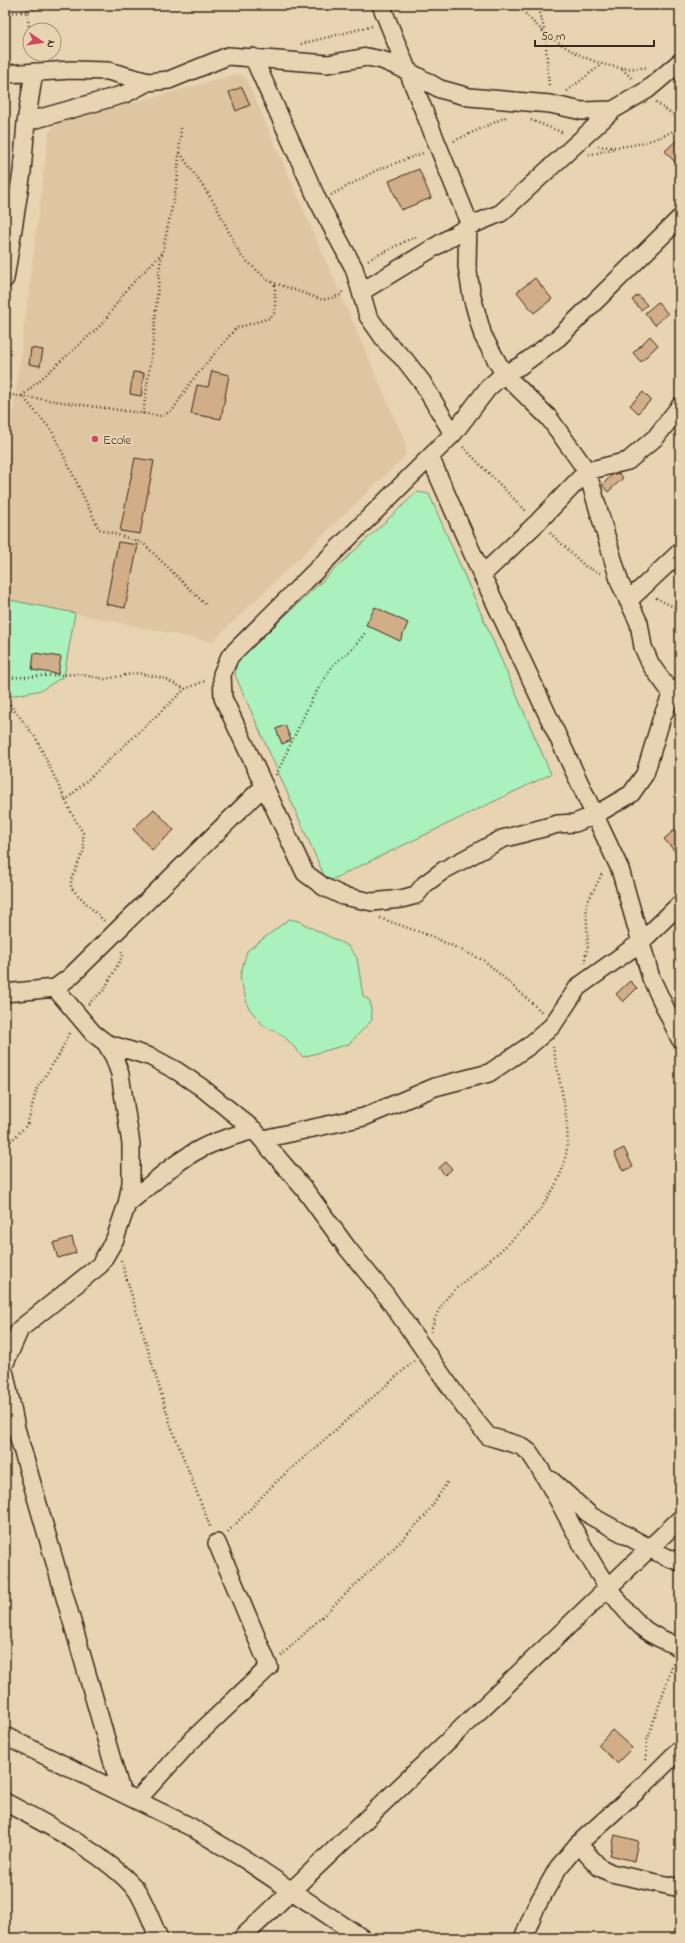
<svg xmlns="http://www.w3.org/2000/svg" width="685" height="1943" viewBox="0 0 685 1943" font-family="'Indie Flower',sans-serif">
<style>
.built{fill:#dec6a2}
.green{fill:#abf1bd;stroke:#738e6e}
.building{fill:#d1ae87;stroke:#3b2a1e}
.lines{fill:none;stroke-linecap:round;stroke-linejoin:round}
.minor-casing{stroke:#3b2a1e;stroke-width:20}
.path{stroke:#3b2a1e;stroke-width:2.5;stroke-dasharray:1 3;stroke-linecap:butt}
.minor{stroke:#e8d4b2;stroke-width:17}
.poi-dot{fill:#d1495b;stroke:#e8d4b2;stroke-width:1.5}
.labels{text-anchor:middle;stroke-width:4;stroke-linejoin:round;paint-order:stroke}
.poi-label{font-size:13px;fill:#3b2a1e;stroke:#e8d4b2;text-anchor:start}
</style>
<rect width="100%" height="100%" fill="#e8d4b2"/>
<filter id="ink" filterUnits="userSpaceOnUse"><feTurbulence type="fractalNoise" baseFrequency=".025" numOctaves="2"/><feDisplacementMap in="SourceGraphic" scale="8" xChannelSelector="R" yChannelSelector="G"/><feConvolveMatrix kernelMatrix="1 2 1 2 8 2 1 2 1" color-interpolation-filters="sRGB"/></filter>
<g filter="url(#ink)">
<path class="built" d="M237,74L246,78L406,444L405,456L212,642L5,599V476L49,132L57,124Z"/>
<path class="green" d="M417,492L429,494L551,774L327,882L235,675L237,661Z
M5,599L75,613L64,676L42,690L5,697Z
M289,919L298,921L348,946L357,958L363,996L370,1001L372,1020L349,1044L303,1057L284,1036L263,1025L248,1007L240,977L247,951Z"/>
<path class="building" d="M242,87L250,105L236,111L229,92Z
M680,137V168L665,151Z
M419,169L431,198L401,210L389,181Z
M535,278L552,299L534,313L517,292Z
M638,295L647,305L641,310L632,300Z
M658,302L668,314L655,325L645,313Z
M650,336L658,345L641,362L633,353Z
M31,348L43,350L40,366L29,364Z
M212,371L229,375L221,419L191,414L197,385L208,387Z
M133,372L144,373L141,396L130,394Z
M643,392L651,400L638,413L630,405Z
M135,458L154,461L140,534L120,531Z
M616,471L623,478L608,492L602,485Z
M118,542L138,545L125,608L106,604Z
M375,607L408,623L400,641L366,625Z
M34,653L61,657L58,674L32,670Z
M285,725L291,740L282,744L276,729Z
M154,809L174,830L152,850L133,829Z
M680,825V857L664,839Z
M630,981L637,988L623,1002L616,994Z
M624,1148L633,1167L623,1171L614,1153Z
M446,1162L452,1169L445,1175L439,1168Z
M72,1237L76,1253L58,1258L53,1243Z
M612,1730L632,1748L617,1763L598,1745Z
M615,1835L638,1841L634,1861L610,1855Z"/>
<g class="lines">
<g class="minor-casing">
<path id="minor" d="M381,5L468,220L467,266L472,297L483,336L504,374L549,418L587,471L620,583L639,623L643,647L651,665L672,694
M253,57L318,201L354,268L368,316L387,343L405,360L422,382L453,434
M5,74L72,70L108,71L148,82L169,80L228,56L328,64L367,57L382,60L408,71L440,89L469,97L550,104L582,111L613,110L647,90L680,62
M26,122L125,94L148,82
M680,218L558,338L520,366L504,374L488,388L453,434L230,656L222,674L223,698L305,873L324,887L343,896L372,902L401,899L416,895L425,884L444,870L502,839L558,824L575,823L595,815L631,794L645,774L662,717L672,694L680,687
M5,279L22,172L26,122L34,72
M361,292L469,226L501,213L613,110
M430,457L482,575L620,869L651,978L680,1039
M482,575L538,522L587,471L628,461L656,437L680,406
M628,601L680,552
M55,988L93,1033L106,1043L151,1057L177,1071L201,1087L254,1130L305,1190L348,1249L385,1294L465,1408L488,1436L521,1446L529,1452C569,1508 590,1580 643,1628C653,1637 668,1641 680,1648
M5,993L55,988L70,977L264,786
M263,1139L364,1117L435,1087L489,1073L529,1046L552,1026L578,987L641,942L680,904
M127,1204C151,1185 174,1162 202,1148C218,1140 236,1135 254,1130
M5,1363L20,1329L100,1265L115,1239L127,1204L131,1183V1144L120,1074L114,1057L106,1043
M5,1374L16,1428L121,1791
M551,1480L591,1516L666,1557L680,1562
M5,1736L191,1827L244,1859L362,1938
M138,1799L189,1743L269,1667L217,1543
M5,1802C49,1826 101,1851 135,1888C143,1897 153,1926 159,1938
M578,1844L599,1867L611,1873L680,1888
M242,1938L680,1519
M523,1938L536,1907L558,1868L578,1844L646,1783L680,1749"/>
</g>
<path class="path" d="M27,5L30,42
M517,5C526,14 535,25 545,33C574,55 611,74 648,67
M538,5L545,33L549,87
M5,13L26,12L47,5
M301,44L372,26
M622,69L633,79
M567,91L602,64
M656,102L680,120
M531,120L564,133
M454,141L506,117
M598,146C629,150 652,141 680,128
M180,153L215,204L241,256L269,281L323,300L341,295L343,290
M589,155L616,148
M331,195L377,170L423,153
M162,253L128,288L101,325L22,396L52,431L99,529L143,543L207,606
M368,260L408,240L418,237
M5,394L162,416L173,410L190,383L236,328L270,318L275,312V283
M143,414L153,344L160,264L177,183L181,128
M463,447L527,512
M550,533L586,567L600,573
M656,598L680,610
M5,678L78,674L105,679L137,673L163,678L185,689
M5,698L36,738L72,814L83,833L84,850L71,880V888L105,922
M276,775L311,701L332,666L355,646L365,633
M65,801L185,689L207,680
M380,918L431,936L485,961L543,1013
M584,963L588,946L586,905L603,872
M88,1004L104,990L123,955L121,950
M5,1147L27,1125L37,1088L59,1055L70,1031
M121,1260L170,1423L211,1529
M431,1332C439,1298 455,1290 479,1269C521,1234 573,1188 567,1128C565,1101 558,1074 553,1047
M228,1532L276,1482L414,1361
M281,1656L398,1544L426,1515L448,1481
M646,1760L647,1741L674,1661"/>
<use href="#minor" class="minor"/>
</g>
</g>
<circle class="poi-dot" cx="95" cy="439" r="4"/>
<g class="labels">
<g class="poi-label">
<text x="103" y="444">Ecole</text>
</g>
</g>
<rect width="685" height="1943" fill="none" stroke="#e8d4b2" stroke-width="20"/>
<rect x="10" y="10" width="665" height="1923" fill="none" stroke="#3b2a1e" stroke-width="1.5" filter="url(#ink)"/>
<g transform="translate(42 42) rotate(103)"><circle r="19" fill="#e8d4b2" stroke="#a39077"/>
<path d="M0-3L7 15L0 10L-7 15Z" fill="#d1495b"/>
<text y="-6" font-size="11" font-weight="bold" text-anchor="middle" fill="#3b2a1e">N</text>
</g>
<path d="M535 40v6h119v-6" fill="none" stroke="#3b2a1e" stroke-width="2"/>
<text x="541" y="40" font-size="12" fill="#3b2a1e" stroke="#e8d4b2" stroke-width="3" paint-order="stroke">50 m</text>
</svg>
